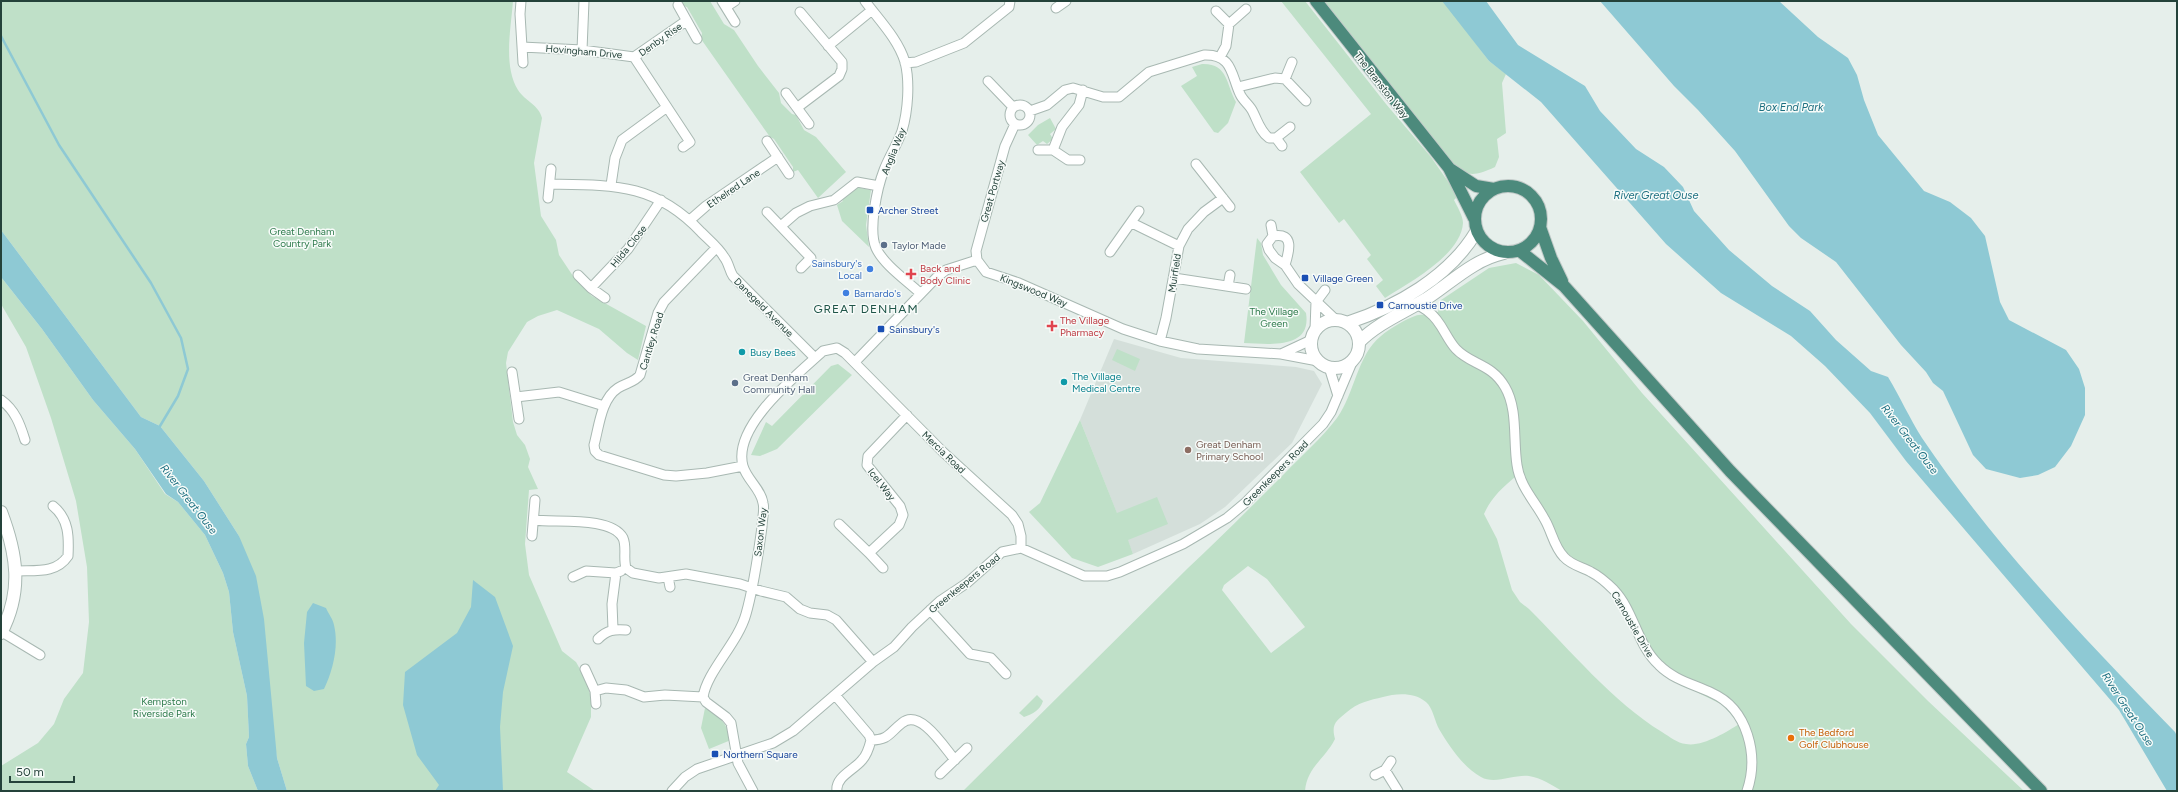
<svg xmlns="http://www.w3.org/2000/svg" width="2178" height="792" viewBox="0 0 2178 792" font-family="Figtree,sans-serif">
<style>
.built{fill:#d4dfda}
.green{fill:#bfe0c8;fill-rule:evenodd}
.water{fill:#8ec9d4}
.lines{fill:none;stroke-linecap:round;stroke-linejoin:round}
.stream{stroke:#8ec9d4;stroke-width:2.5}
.minor-casing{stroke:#a8b8b2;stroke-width:11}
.tertiary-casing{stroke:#a8b8b2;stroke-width:14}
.trunk-casing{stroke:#c2cac8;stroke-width:14}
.minor{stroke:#fff;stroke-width:9}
.tertiary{stroke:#fff;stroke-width:12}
.trunk{stroke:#4c8a7c;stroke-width:12}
.transit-dot{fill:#1a4fb4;stroke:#f7fbf9;stroke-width:1.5}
.service-dot{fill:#5c6f8a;stroke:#f7fbf9;stroke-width:1.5}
.shop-dot{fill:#3f7fe0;stroke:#f7fbf9;stroke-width:1.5}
.health-dot{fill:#e0444e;stroke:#f7fbf9;stroke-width:1.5}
.culture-dot{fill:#0f9aa8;stroke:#f7fbf9;stroke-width:1.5}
.education-dot{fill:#8d6e63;stroke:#f7fbf9;stroke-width:1.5}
.food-dot{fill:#e8710a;stroke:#f7fbf9;stroke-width:1.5}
.labels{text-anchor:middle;stroke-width:3;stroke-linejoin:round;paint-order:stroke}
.street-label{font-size:10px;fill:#24423a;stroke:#f7fbf9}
.transit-label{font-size:10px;fill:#164399;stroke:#f7fbf9;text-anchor:start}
.park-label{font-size:10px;fill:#2d7a4b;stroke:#f7fbf9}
.service-label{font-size:10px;fill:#4e5e75;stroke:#f7fbf9;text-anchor:start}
.shop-label{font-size:10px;fill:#366cbe;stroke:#f7fbf9;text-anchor:end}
.health-label{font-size:10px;fill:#be3a42;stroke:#f7fbf9;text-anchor:start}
.culture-label{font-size:10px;fill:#0d838f;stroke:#f7fbf9;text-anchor:start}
.education-label{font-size:10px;fill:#785e54;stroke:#f7fbf9;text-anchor:start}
.food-label{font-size:10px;fill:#c56008;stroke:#f7fbf9;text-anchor:start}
.water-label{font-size:11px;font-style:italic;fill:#1c6f80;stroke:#f7fbf9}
.quarter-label{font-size:12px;letter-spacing:1px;fill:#1f5548;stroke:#f7fbf9}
</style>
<rect width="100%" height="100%" fill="#e6efeb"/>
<path class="built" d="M1114,339L1181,358L1296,367L1314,371L1322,384L1292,443L1225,507L1200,524L1133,554L1080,420Z"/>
<path class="green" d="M1,1H513C511,28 503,66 518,90C525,101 539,105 542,118L534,163L541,216L556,240L559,255L575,279L592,296L646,326L638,360L627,353L599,329L557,310L538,316L527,322L508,352L506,363L513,422L517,435L525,445L530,459L528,467L538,489L529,490L525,544L529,575L562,651L576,662L585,678L591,697V717L567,772L595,791H287L277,758L239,536L204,481L160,426L141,417L1,230Z
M680,1H710L724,24L734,30L758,66L779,93L781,103L792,114L796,115L804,130L816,137L846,172L818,198L798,170L793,172V167L774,139L770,137L701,39L702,33L687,7L681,5Z
M1281,1H1305L1386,104L1431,157L1458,196L1454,200C1457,206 1463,216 1463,223C1461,255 1410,282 1385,298L1376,286L1383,280L1367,259L1371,255L1344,219L1339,223L1300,172L1371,114Z
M1323,1H1442L1447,5L1489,61L1506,74L1502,83L1506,133L1497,139L1499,157L1495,167C1467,180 1464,174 1443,154Z
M1202,64C1228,63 1226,84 1236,102L1228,123L1218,133L1214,132L1181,86L1197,76L1192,67Z
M1050,118L1056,129L1050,134L1053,139L1047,144L1043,141L1037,145L1028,135L1038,125Z
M855,187L871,190L866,225L869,247L842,221L837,205L843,201L841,199Z
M1257,238L1261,243L1263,255L1281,285L1306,313C1312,350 1269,344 1244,343Z
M1516,263L1539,275L1583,321L1642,393L1851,624L1928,701L2024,791H1562C1552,785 1541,778 1529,776C1514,774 1495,785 1481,777C1464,768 1449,746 1439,729C1435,722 1433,708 1426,702C1415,692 1396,693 1383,697C1370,700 1357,703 1347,712C1336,721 1331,724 1335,739C1325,759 1307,767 1305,791H963L1188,568C1221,537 1253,505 1285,473C1302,455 1322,438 1337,418C1355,393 1357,355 1381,336C1389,329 1404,320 1415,316C1422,313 1427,317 1438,312L1441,300L1489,268ZM1515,477L1540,518L1549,540L1558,555L1592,576L1615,597L1647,657L1655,668L1670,679L1723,705L1739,724C1727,732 1702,747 1686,744C1677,743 1670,737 1662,732C1613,702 1570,650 1529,609L1520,602L1512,590L1497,539L1484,514C1491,498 1502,488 1515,477ZM1248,566L1267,579L1305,627L1271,653L1222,590L1224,585Z
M1,277L42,329L93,400L135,449L165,494L178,502L205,535L223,573L229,592L233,632L247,696L249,737L246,744L248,766L258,791H1V766L38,743L54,724L64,699L83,673L89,622L87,567L76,501L51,418L26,347L1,304Z
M1117,349L1140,359L1135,371L1112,360Z
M838,364L852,375L777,449L760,456L751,455L766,422L772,426L831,366Z
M1080,420L1117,513L1157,497L1168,524L1128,540L1133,554L1098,567L1072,558L1029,512L1040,503Z
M1037,695L1043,701C1040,710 1033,714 1024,717L1019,713Z
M705,708C720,715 727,724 731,740L709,749L701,728Z"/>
<path class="water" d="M1442,1H1486L1518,45L1585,86L1600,111L1636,149L1664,167L1683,187L1694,211L1729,250L1772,286L1810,311L1836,340L1871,371L1888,377C1900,397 1910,419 1922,438C1994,545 2085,639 2175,732L2177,736V791H2167L2119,710L1994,564L1906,461L1870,413L1825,366L1791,336L1721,293L1666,244L1541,102L1489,61Z
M1600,1H1779L1818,37L1848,58L1857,75L1864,100L1878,135L1924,191L1950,202L1971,218L1985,236L2000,302L2009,320L2066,350L2079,369L2085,388V415L2071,446L2055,467L2038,475L2020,478L1986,469L1973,455L1943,391L1933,383L1926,372L1901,345L1836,262L1801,238L1789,226L1735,151L1698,110L1674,86Z
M1,230L141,417L160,426L204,481L239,536L256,576L264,619L277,758L287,791H258L248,766L246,744L249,737L247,696L233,632L229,592L223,573L205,535L178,502L166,494L135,449L93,400L42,329L1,277Z
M473,580L495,597L513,646L503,692L500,727L503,791H435L439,785L417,755L403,705L405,672L457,633L471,607Z
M313,603L326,608C328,613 333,619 334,625C339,646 333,670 324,689L314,691L306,686L304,643L307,612Z"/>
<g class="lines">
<path class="stream" d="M1,36L59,145L151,283L181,338L188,369L178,396L160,426"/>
<g class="minor-casing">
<path id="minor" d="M521,1L520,14L523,63
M722,1L735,22
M865,1C879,20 898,39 905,62C910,82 908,111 902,131C897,145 889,157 884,170C877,188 868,230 876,248C884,265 906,280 920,293
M678,5L697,39
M726,7L735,1
M1056,8L1066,1
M1216,11L1229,24
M828,46L872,10
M522,47L582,50L634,57L690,142L683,147
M582,50L584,1
M634,57L686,21
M1220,57L1226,46L1229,24L1246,9
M905,63L916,62L964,43L1009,7L1010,1
M1285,79L1292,62
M988,81L1013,107
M1238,87L1275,78L1285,79L1306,101
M786,93L809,124
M1010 115a10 10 0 1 1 20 0a10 10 0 1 1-20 0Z
M798,107L839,76L842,69V62L800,12
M1030,111L1047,105L1065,90L1073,88L1103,97H1119L1149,72L1204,55C1233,54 1231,75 1240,94C1243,101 1250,105 1253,112C1258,122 1260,131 1269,138H1276L1290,127
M1015,124L1005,146L976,251L977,260L986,272L1019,283L1123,329L1160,341L1198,349L1281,354L1318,361
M1276,138L1282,146
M767,141L789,174
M1038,150H1053L1068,160H1080
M1053,150L1062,127L1079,105L1083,90
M1196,164L1230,207
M550,184C613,185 655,183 701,232C709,240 719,248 724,257C729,263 729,270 733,276L815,358
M611,185L615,158L622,140L667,107
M548,198L551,169
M767,212L811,258L801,268
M690,220L706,206L778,157
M1132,223L1179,246
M1271,225L1273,236
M781,226L796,213L810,206L834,200L857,182L879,186
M716,248L664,302L658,313L640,375C635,382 626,383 618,388C601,399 599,427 594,445L595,451L599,455L664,475L676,476L707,473L743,466
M1110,252L1139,211
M1285,265C1289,252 1295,232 1273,236L1267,244L1269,250L1275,258L1285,265L1298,284L1336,320
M578,275L591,288L605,298
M1174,278L1246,289
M1228,286L1230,275
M591,288L628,249L661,200
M1417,304C1421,307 1426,309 1430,313C1441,321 1446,338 1456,349C1471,365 1491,363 1505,387C1518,409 1513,440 1517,465C1520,487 1535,501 1545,520C1552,532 1554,547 1564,557C1571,565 1582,567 1591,572C1599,576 1607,583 1614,590C1634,611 1637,645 1659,665C1674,680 1693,684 1712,693C1748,709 1759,756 1747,791
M1315,330L1316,302L1325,290
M1160,341L1166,318L1179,246L1188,229L1204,212L1223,198
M1281,354L1311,340
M855,362L936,278L946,270L977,260
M1329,367L1338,396
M512,372L519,419
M516,397L559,392L604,406
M1,400C15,410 20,424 25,440
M534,520C556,523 611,516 623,538C627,547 623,558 626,568L633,573L659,578L686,574L740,584L761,591L786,597L800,609L810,613L827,615L836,620L873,662
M839,524L869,553L899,525L903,515L900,506L867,465L868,456L907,415
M532,536L535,500
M869,553L883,568
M16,571C35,570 56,574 68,556C69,537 69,519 53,506
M573,577L586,571L616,573L621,571
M668,577L670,587
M930,610L970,654L991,658L1006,674
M613,629L612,604L616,573
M2,632L40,655
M598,639C607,630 614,629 626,630
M585,669L595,691L596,704
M595,691L606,688L626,690L644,697L665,695L703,697
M835,695L869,735L871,740C869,748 867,755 862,760C854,770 835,777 837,791
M871,740C889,740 889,733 902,723C920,708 944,747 955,760
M1385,770L1398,791
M940,774L967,748
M1375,775L1385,770L1391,761
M672,791L685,777L697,769L773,743L793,731L873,662L894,647L912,627L940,601L967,583L1002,552L1021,548L1084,576H1107L1120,572L1183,544L1227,518L1245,503L1323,424L1331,412L1353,360
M753,791L738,763L731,723L726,717L706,702L703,697C707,671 738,643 746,614C754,586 758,556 762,527C762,519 765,510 763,503C761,489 747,480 743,466C732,426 797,375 823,351L837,348L845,353L943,452L1012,515L1018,524L1021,536V548"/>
</g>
<g class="tertiary-casing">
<path id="tertiary" d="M1311 344a24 24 0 1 1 48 0a24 24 0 1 1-48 0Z
M1347,323C1396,307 1449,277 1476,232
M1359,342C1378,323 1403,313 1426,299C1452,282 1473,260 1504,253
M1,512C17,554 23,591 1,633"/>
</g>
<g class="trunk-casing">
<path id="trunk" d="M1316,1L1449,168L1474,218
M1450,169L1476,186L1494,189
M1475 219a33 33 0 1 1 66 0a33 33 0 1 1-66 0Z
M1540,227L1551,258L1562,281
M1520,251L1564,286L1730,471L2041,791"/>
</g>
<use href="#minor" class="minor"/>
<use href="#tertiary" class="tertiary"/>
<use href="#trunk" class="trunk"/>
</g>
<g class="transit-dot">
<rect x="866" y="206" width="8" height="8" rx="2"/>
<rect x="1301" y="274" width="8" height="8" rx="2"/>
<rect x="1376" y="301" width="8" height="8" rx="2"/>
<rect x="877" y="325" width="8" height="8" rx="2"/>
<rect x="711" y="750" width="8" height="8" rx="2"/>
</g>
<g class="service-dot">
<circle cx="884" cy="245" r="4"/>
<circle cx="735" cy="383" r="4"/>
</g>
<g class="shop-dot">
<circle cx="870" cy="269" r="4"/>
<circle cx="846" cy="293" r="4"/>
</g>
<g class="health-dot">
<path d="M909 268h4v4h4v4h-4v4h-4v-4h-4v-4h4z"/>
<path d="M1050 320h4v4h4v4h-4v4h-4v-4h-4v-4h4z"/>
</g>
<g class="culture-dot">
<circle cx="742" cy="352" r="4"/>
<circle cx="1064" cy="382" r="4"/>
</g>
<circle class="education-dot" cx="1188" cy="450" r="4"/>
<circle class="food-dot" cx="1791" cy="738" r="4"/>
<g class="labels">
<g class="street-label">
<text transform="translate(660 39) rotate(-35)" y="4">Denby Rise</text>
<text transform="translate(584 51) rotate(5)" y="4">Hovingham Drive</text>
<text transform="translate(1382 85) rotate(52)" y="4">The Branston Way</text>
<text transform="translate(893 151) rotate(-68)" y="4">Anglia Way</text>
<text transform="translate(733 188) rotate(-34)" y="4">Ethelred Lane</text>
<text transform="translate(992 191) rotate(-74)" y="4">Great Portway</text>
<text transform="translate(628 246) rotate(-51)" y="4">Hilda Close</text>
<text transform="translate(1174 273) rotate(-81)" y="4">Muirfield</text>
<text transform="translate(1034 290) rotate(22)" y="4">Kingswood Way</text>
<text transform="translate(764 307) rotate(45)" y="4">Danegeld Avenue</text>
<text transform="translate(651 341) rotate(-73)" y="4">Cantley Road</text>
<text transform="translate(944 452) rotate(44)" y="4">Mercia Road</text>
<text transform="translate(1275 473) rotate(-45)" y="4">Greenkeepers Road</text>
<text transform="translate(882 484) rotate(52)" y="4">Icel Way</text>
<text transform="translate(760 532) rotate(-83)" y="4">Saxon Way</text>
<text transform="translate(964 583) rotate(-39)" y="4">Greenkeepers Road</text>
<text transform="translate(1633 624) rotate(60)" y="4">Carnoustie Drive</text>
</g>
<g class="transit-label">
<text x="878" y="214">Archer Street</text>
<text x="1313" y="282">Village Green</text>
<text x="1388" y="309">Carnoustie Drive</text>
<text x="889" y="333">Sainsbury's</text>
<text x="723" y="758">Northern Square</text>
</g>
<g class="park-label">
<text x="302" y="235">Great Denham<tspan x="302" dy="12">Country Park</tspan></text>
<text x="1274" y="315">The Village<tspan x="1274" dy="12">Green</tspan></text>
<text x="164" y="705">Kempston<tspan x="164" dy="12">Riverside Park</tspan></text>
</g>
<g class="service-label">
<text x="892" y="249">Taylor Made</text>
<text x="743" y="381">Great Denham<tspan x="743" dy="12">Community Hall</tspan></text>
</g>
<g class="shop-label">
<text x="862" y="267">Sainsbury's<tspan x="862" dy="12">Local</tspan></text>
<text x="854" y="297" text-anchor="start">Barnardo's</text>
</g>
<g class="health-label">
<text x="920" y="272">Back and<tspan x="920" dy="12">Body Clinic</tspan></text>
<text x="1060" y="324">The Village<tspan x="1060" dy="12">Pharmacy</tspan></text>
</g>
<g class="culture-label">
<text x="750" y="356">Busy Bees</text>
<text x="1072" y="380">The Village<tspan x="1072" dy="12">Medical Centre</tspan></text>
</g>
<g class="education-label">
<text x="1196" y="448">Great Denham<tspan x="1196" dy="12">Primary School</tspan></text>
</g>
<g class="food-label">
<text x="1799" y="736">The Bedford<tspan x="1799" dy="12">Golf Clubhouse</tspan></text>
</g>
<g class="water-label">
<text x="1791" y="111">Box End Park</text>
<text x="1656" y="199">River Great Ouse</text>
<text transform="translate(1910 439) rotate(52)" y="4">River Great Ouse</text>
<text transform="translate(189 499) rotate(52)" y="4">River Great Ouse</text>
<text transform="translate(2128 709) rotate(57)" y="4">River Great Ouse</text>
</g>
<g class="quarter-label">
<text x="866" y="313">GREAT DENHAM</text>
</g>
</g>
<rect width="2178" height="792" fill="none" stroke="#24423a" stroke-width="4"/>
<path d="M10 776v6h64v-6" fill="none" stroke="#24423a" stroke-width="2"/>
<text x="16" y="776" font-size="12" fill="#24423a" stroke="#f7fbf9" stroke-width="3" paint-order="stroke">50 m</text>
</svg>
